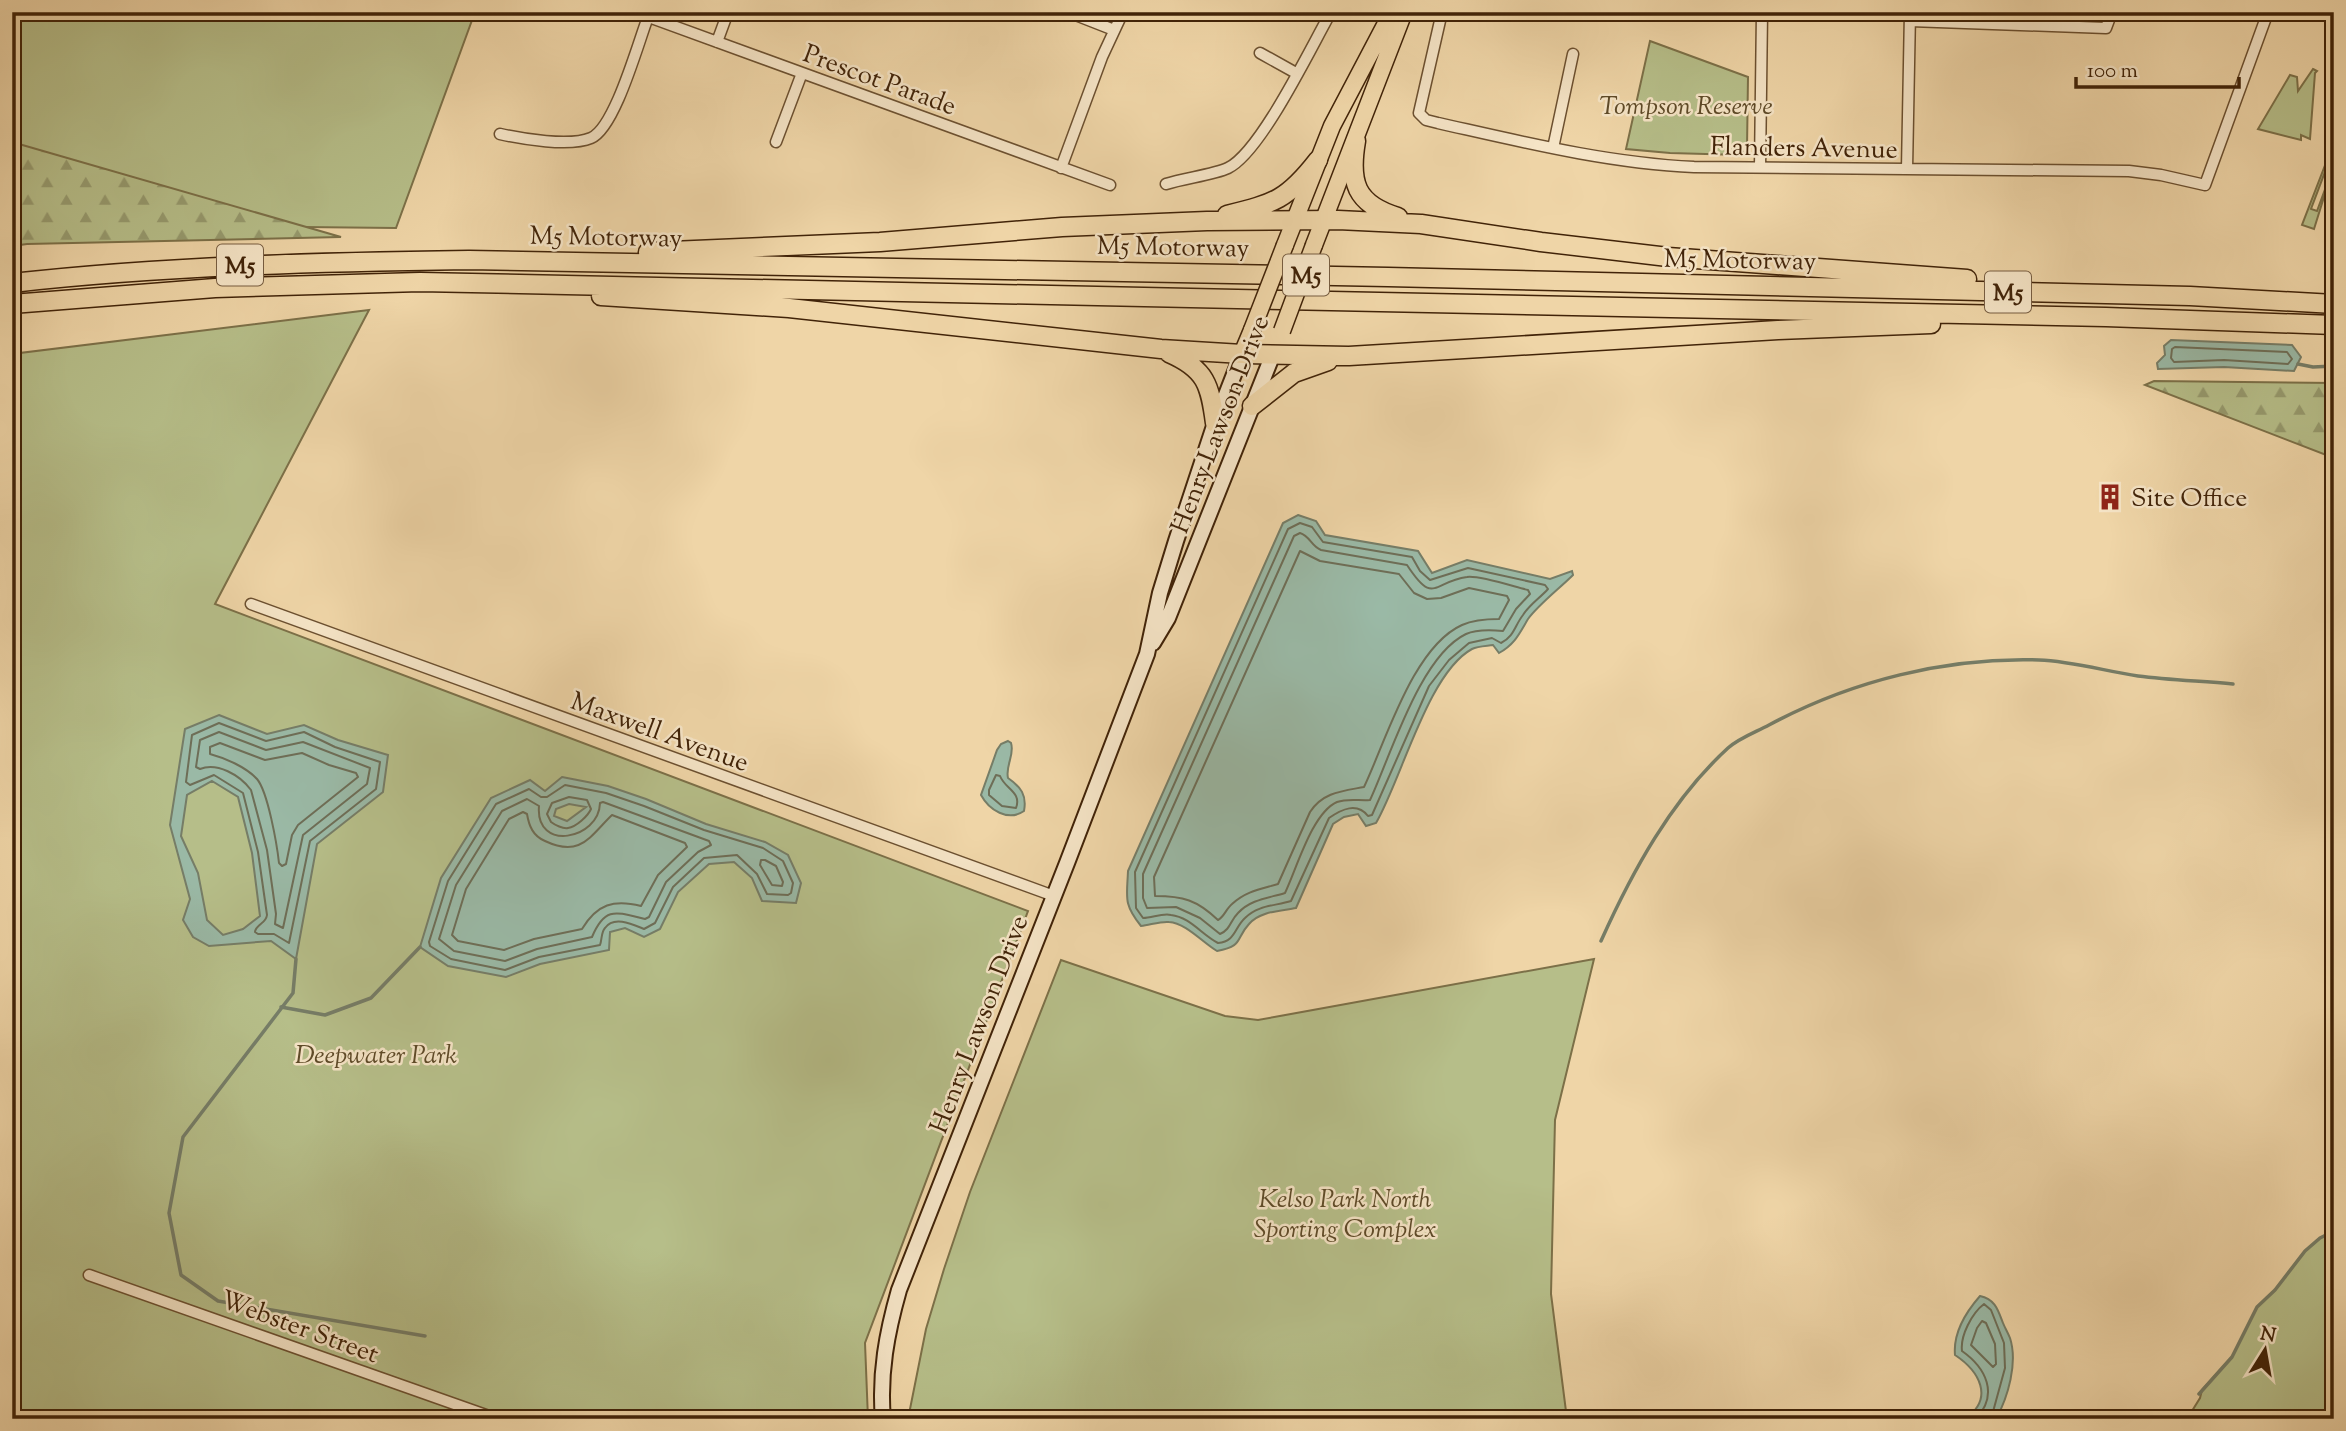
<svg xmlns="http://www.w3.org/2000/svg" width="2346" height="1431" viewBox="0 0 2346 1431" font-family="'Sorts Mill Goudy',serif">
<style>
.green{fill:#b6be89;stroke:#7c7048;stroke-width:2}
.forest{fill:url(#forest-firs);stroke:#7c7048;stroke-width:2}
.water{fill:#9ab9a6;stroke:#767d67;stroke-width:2;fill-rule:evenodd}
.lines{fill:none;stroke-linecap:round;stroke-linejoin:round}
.shore{stroke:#6e6e57;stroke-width:2}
.stream{stroke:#767d67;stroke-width:3.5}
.street-casing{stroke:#6c5030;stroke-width:13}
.secondary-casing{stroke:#412308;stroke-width:18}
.primary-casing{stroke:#412308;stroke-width:19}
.highway-casing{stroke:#412308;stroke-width:21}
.street{stroke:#f5e4c6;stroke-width:10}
.secondary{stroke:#f5e4c6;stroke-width:14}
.primary{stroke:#efd5a7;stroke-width:16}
.highway{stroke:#efd5a7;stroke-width:18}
.primary-bridge-casing{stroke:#412308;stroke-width:19;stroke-linecap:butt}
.primary-bridge{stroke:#efd5a7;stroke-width:16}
.labels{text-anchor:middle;stroke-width:5;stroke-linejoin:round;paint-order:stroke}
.shield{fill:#f5e4c6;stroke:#775d41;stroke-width:2}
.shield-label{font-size:24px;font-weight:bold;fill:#412308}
.street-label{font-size:26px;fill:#412308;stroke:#f5e4c6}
.park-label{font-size:26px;font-style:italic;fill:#5e4a28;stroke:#f5e4c6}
.poi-label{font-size:26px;fill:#412308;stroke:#f5e4c6;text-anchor:start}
</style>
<defs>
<pattern id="forest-firs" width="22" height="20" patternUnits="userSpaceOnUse" patternTransform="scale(1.75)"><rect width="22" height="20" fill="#b6be89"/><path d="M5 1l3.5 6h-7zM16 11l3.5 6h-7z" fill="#969a6e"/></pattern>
</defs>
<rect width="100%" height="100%" fill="#efd5a7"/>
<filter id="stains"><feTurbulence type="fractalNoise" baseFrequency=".00286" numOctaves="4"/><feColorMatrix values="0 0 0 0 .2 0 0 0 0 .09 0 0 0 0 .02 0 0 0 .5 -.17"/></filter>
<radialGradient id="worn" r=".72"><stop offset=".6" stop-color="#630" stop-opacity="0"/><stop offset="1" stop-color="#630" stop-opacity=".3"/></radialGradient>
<path class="green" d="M12,12H475L396,228L219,226L12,150Z
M1650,41L1748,77L1747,148L1741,155L1670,153L1626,149Z
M2313,69L2317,71L2315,73L2310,139L2301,135V140L2258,129L2290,75L2297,77L2298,91Z
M2334,142V148L2311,209L2317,211L2334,165L2314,229L2302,225Z
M369,310L215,604L1028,911L865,1343L868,1419H12V354Z
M1594,959L1555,1120L1551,1294L1567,1419H908L926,1329L944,1269L970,1192L1061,960L1225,1016L1258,1020Z
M2334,1231V1419H2187L2200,1398L2202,1390L2232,1357L2257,1307L2275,1290L2305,1251L2320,1238Z"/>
<path class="forest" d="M12,142L341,237L27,244L12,246Z
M2154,381L2334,383V458L2145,385Z"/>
<path class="water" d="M2171,340L2292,345L2301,357L2294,371L2224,367L2158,369L2157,363L2165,355L2164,346Z
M1298,515L1316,521L1325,535L1418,551L1432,573L1467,560L1550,579L1572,571L1573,575C1560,588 1538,605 1528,619C1519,634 1515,644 1499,653L1493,645C1487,646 1478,646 1472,649C1428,673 1402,778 1376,823L1366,826L1358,814L1344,817L1333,824L1296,908C1281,911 1260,911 1249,924C1235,939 1244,946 1217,951C1203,943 1186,923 1169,922C1161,921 1150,925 1141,926C1123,904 1127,897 1128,871L1283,523Z
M219,715L267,734L304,725L338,740L388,755L383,792L317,844L296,959L271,941L209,946L193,937L183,920L190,899L170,825L185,729ZM212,781L238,797L252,853L260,916L243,929L223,935L207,920L198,873L181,836L187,795Z
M1008,741L1011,743C1015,755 1005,766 1008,778C1021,787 1027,795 1024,811C1008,822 989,810 981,795L997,750L1001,744Z
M562,777L608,786L646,799L706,824L765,842L788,855L801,883L796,903L762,901L752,878L734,862L709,864L678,892L660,929L644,937L625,928L610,932L609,950L540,964L506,977L448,966L420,947L441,878L491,798L530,780L545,791ZM569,804L586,807L567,821L554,816L556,809Z
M1980,1296C1995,1299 1998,1310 2003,1323C2005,1328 2008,1333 2010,1338C2018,1363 2008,1397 1996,1419H1965C1995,1398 1979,1371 1955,1355C1953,1333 1966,1312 1980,1296Z"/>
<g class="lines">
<path class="shore" d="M2175,347L2287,352L2292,359L2288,364L2224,360L2174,362L2171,358L2172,349Z
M1300,523L1312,527L1323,542L1412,557L1420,571L1430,580L1468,568L1545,585L1548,589C1540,598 1529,605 1523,615C1515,625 1514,637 1501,643L1492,638L1469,643L1449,660L1429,686L1372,815L1368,816C1357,802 1342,809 1329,818L1291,901C1275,906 1258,905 1245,918C1234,928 1236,941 1218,943C1202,935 1190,917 1171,915C1162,913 1152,918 1143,918L1136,908L1135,872L1288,529Z
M1300,533C1310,536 1311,546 1321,550L1407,565C1434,606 1432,582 1467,577C1479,575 1515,587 1528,590L1530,594L1516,609L1503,631C1492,630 1477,629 1466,634C1420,656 1391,755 1370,800C1360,801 1348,798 1337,802C1312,813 1297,868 1285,893C1269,898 1251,899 1238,913C1230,921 1231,929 1220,934L1200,918L1176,907L1147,908L1143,898V874L1294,536Z
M1300,551L1320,561L1399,574L1414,593L1427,599L1441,598L1469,588L1507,596L1509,600L1499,619C1487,619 1473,620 1462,625C1413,647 1386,741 1364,787C1343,791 1323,792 1310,812L1278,884C1261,889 1246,891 1232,904C1226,909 1224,917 1218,920C1197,900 1183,896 1155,896L1154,877Z
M219,723L266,741L304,732L335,747L380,762L376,789L310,841L289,943L274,934H258L255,932C256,924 266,924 267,915L258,852L243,793L214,775L190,785L186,782L192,735Z
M219,732L266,750L303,742L370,768L367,784L303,835L283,928L275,924L276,914L267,850L251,790C240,775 217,762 200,769L196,767L200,740Z
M220,743L265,760L302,753L329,765L356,773L358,777L298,825L292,835L286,864L282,866L279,863C277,845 268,792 257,779C246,767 225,758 210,754V747Z
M996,775L1000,776C1005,789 1022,792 1016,808L1002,806L989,795V790Z
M565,785L606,793L644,806L704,830L763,848L783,861L793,883L791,893L788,895L767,894L757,874L737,855L704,858L673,887L655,923L644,929C634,925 614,915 605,928C601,932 602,940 600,945L539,957L505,970L451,959L430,946L429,942L448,881L496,804L529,789L541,797H547Z
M569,797L587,800L591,809C588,816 576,827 568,828C563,829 555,825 551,822L547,814L552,803Z
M527,799L539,806C535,852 599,840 600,803L603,802L709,841L711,845L698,852L666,882L649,917L645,919C616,912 605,906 592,937L537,949L505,961L454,951L439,939L456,885L502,811Z
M523,812L527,814C529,826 533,836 545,841C581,858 590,836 612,815L685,843L687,847L658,875L641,906C614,899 597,904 582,929L534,939L504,950L458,941L452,935L466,889L509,819Z
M761,860H765L776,866L783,882L782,886L772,885L760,865Z
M1982,1321L1986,1323L1995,1344L1996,1364L1993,1367L1971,1345L1977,1328Z
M1976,1419C1999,1394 1986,1368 1962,1351C1960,1336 1972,1313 1984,1304L1991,1310L2004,1343L2005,1368L1991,1419"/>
<path class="stream" d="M2298,364L2313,367L2334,366
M1601,941C1632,872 1671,800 1728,748C1739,738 1756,732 1769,725C1851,681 1946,657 2039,660C2071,661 2105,671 2138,676C2169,680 2201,681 2233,684
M296,959L293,993L183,1137L169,1213L181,1275L218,1301L425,1336
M281,1007L325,1015L371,998L420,947
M2199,1394L2232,1357L2257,1307L2275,1290L2305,1251L2320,1238L2334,1231"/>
<g class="street-casing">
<path id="street" d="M635,12L1110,185
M1068,12L1114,30
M1442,12L1419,113L1426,120L1438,123C1523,142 1607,163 1694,167L2129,171L2161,175L2205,185L2268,12
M1910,21L2106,28L2112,12
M717,42L728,12
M1260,53L1296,73
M500,134C522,139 570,147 591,138C615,128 638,43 648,17
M776,142L802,73
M1553,148L1573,54
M1760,167L1762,12
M1061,168L1102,57L1123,12
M1907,169L1910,12
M1166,184C1184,178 1213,175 1228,168C1261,152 1311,47 1331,12
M251,604L1054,896
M89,1275L497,1419"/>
</g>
<g class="secondary-casing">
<path id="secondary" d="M1153,643L1168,618L1273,354
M883,1419C879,1374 887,1332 899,1290L1067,863L1147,654L1160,593L1176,541L1215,423L1242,354"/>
</g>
<g class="primary-casing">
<path id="primary" d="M1285,245L1332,126L1392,12
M1314,245L1404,12
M1242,354L1252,330"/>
</g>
<g class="highway-casing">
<path id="highway" d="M1356,141C1349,182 1355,204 1398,217
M1227,215C1275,203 1287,200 1318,160
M648,252L880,242L1062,227L1207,221L1338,220L1421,224L1541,242L1668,257L1967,279
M12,283C164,266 316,262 469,260L1388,277L2190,296L2334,304
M601,296L789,308L1161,349L1242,354L1349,356L1778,330L1931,324
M12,304L215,288L420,282L2106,317L2334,325
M1169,353C1206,369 1210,385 1215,423
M1252,406L1294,373L1328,361"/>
</g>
<use href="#street" class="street"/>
<use href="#secondary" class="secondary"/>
<use href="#primary" class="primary"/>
<use href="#highway" class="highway"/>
<g class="primary-bridge-casing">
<path id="primary-bridge" d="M1252,330L1285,245
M1282,331L1314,245"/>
</g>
<use href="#primary-bridge" class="primary-bridge"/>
</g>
<defs>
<g id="building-bare" transform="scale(2.1)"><path d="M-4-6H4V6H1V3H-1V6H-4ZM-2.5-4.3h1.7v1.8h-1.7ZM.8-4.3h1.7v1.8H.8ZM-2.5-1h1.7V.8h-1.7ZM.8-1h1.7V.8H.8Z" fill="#8f2418" stroke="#f5e4c6" stroke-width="2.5" paint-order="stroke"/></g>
</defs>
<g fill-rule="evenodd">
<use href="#building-bare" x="2110" y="497"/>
</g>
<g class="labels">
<g class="shield">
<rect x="217" y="244.5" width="46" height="41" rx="5"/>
<rect x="1283" y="254.5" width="46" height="41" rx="5"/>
<rect x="1985" y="271.5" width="46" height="41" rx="5"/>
</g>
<g class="shield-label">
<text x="240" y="273">M5</text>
<text x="1306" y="283">M5</text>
<text x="2008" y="300">M5</text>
</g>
<g class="street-label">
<text transform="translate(880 79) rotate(20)" y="9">Prescot Parade</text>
<text transform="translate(1804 147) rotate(1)" y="9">Flanders Avenue</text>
<text transform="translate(606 236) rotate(1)" y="9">M5 Motorway</text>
<text transform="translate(1173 246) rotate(1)" y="9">M5 Motorway</text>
<text transform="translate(1740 259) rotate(1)" y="9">M5 Motorway</text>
<text transform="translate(1219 424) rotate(-69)" y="9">Henry Lawson Drive</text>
<text transform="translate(660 731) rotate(20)" y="9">Maxwell Avenue</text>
<text transform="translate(978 1024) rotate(-69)" y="9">Henry Lawson Drive</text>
<text transform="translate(300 1326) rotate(20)" y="9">Webster Street</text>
</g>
<g class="park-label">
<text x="1686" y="114">Tompson Reserve</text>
<text x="376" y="1063">Deepwater Park</text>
<text x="1345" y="1207">Kelso Park North<tspan x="1345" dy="30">Sporting Complex</tspan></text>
</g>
<g class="poi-label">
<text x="2131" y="506">Site Office</text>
</g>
</g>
<rect width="2346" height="1431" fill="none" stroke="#efd5a7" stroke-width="42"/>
<rect x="14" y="14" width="2318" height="1403" fill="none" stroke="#412308" stroke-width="3.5"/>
<rect x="21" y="21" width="2304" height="1389" fill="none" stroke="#412308" stroke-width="2"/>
<g transform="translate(2265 1350) rotate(11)" stroke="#f5e4c6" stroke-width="5" paint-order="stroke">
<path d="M0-5L12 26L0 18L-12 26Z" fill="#412308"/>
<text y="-10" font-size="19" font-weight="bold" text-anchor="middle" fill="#412308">N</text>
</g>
<path d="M2076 77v10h163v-10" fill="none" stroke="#412308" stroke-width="3.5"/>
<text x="2087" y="77" font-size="21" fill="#412308" stroke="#f5e4c6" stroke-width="5" paint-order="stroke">100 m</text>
<rect width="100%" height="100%" filter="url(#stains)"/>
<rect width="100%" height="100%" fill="url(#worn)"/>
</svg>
